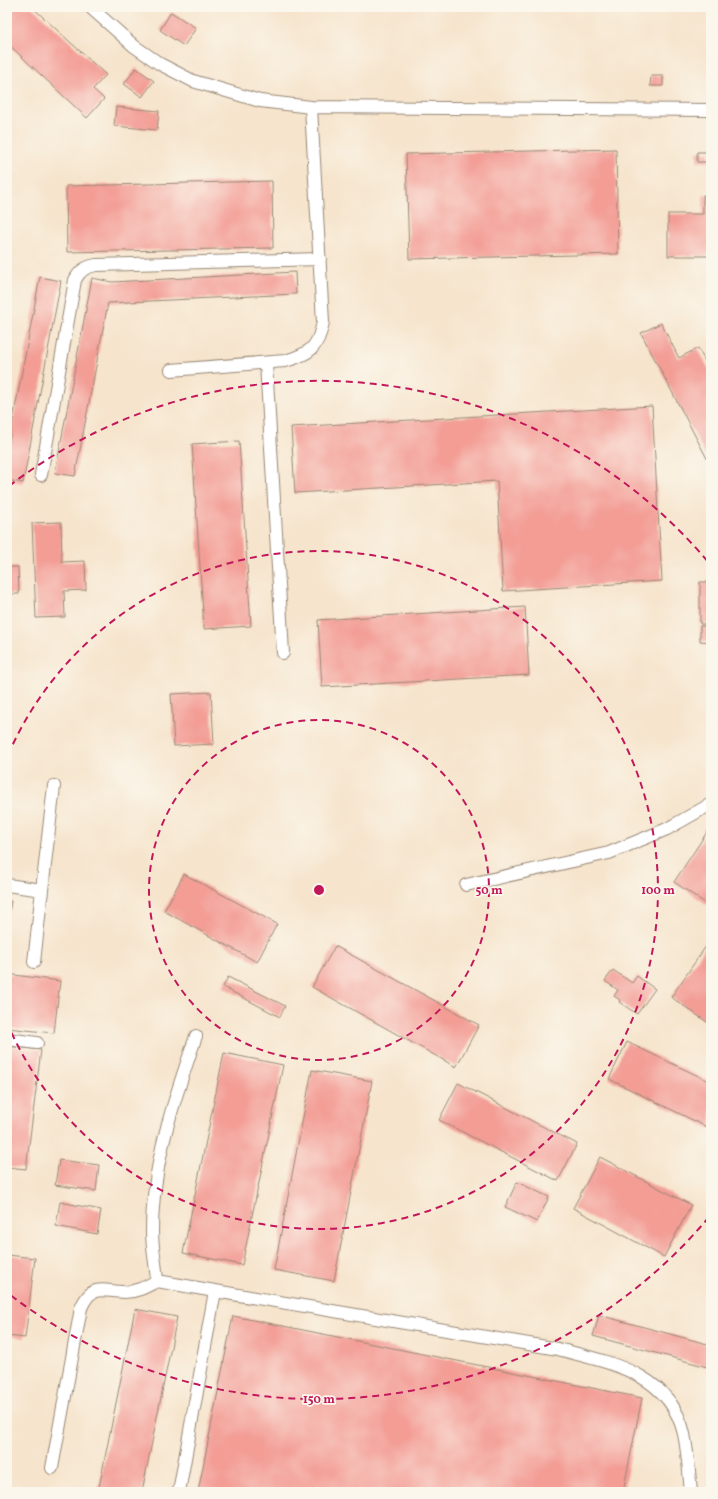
<svg xmlns="http://www.w3.org/2000/svg" width="718" height="1499" viewBox="0 0 718 1499" font-family="Vollkorn,serif">
<style>
.building{fill:#f39d95}
.lines{fill:none;stroke-linecap:round;stroke-linejoin:round}
.service-casing{stroke:#988775;stroke-width:14}
.service{stroke:#fff;stroke-width:12}
.ring{fill:none;stroke:#c2185b;stroke-width:2;stroke-dasharray:7 5}
.centre{fill:#c2185b;stroke:#fbf7ec;stroke-width:2}
.ring-label{font-size:12px;text-anchor:middle;font-weight:bold;fill:#c2185b;stroke:#fbf7ec;stroke-width:3.5;stroke-linejoin:round;paint-order:stroke}
</style>
<rect width="100%" height="100%" fill="#fbf7ec"/>
<filter id="ink" filterUnits="userSpaceOnUse"><feTurbulence type="fractalNoise" baseFrequency=".025" numOctaves="2"/><feDisplacementMap in="SourceGraphic" scale="8" xChannelSelector="R" yChannelSelector="G"/><feConvolveMatrix kernelMatrix="1 2 1 2 8 2 1 2 1" color-interpolation-filters="sRGB"/></filter>
<filter id="wash" filterUnits="userSpaceOnUse"><feTurbulence type="fractalNoise" baseFrequency=".012" numOctaves="4" result="noise"/><feDisplacementMap in="SourceGraphic" scale="16" xChannelSelector="R" yChannelSelector="G"/><feGaussianBlur stdDeviation="0.9" result="paint"/><feColorMatrix in="noise" values="0 0 0 0 0 0 0 0 0 0 0 0 0 0 0 0 0 1.4 0 .05"/><feComposite in="paint" operator="in"/></filter>
<g filter="url(#wash)">
<rect width="100%" height="100%" fill="#f6e4cc"/>
<g id="blocks">
<path class="building" d="M7,7H32L106,75L93,89L104,99L87,118L7,43Z
M171,12L196,28L184,46L160,30Z
M136,68L154,81L142,97L124,84Z
M651,76H663V86H650Z
M116,107L159,111L157,130L114,126Z
M616,149L618,254L409,259L406,154Z
M697,152H709V162H697Z
M272,181L273,248L67,252L66,186Z
M703,195H711V256H668V214H703Z
M295,272L296,294L108,303L75,476L55,473L92,278L112,282Z
M40,277L61,281L23,483L7,480V451Z
M661,323L679,358L698,348L711,373V466L641,333Z
M652,406L662,581L503,591L497,481L295,493L291,427Z
M239,441L251,626L204,629L192,444Z
M61,522L62,562L85,561L86,590L64,591L65,617L36,618L32,523Z
M7,567H18L19,594H7Z
M700,582H711V624H700Z
M525,607L529,675L322,687L318,620Z
M700,626H711V642L700,641Z
M211,692L214,744L174,746L171,694Z
M711,826V900L708,905L674,882Z
M184,874L277,924L257,962L164,911Z
M7,901H11L8,920L7,919Z
M711,939V1017L707,1022L671,997Z
M335,946L479,1025L456,1067L312,987Z
M613,970L632,983L637,976L655,989L637,1014L619,1002L620,1000L614,996L618,990L605,981Z
M7,974L60,981L54,1033L7,1028Z
M228,977L285,1006L280,1017L223,987Z
M627,1042L711,1082V1129L609,1079Z
M7,1046L41,1050L26,1169L7,1167Z
M224,1053L283,1065L242,1265L183,1253Z
M312,1070L372,1081L334,1281L274,1270Z
M458,1083L577,1144L558,1181L439,1120Z
M600,1157L691,1205L664,1257L573,1208Z
M59,1160L99,1165L96,1191L55,1185Z
M517,1182L549,1197L537,1222L505,1207Z
M60,1202L101,1210L97,1234L56,1226Z
M7,1255L35,1258L25,1338L7,1336Z
M135,1309L177,1317L142,1492H98Z
M599,1315L711,1345V1368L593,1336Z
M233,1316L642,1398L623,1492H198Z"/>
</g>
</g>
<g filter="url(#ink)">
<use href="#blocks" fill-opacity="0" stroke="#988775" stroke-width="1"/>
<g class="lines">
<g class="service-casing">
<path id="service" d="M90,7L134,46L160,64L193,81L260,101L311,107L711,110
M266,363L283,653
M171,370L285,361C310,354 318,348 323,322L311,107
M41,475L75,280C80,270 86,267 96,265L320,259
M7,885L42,890L34,962
M466,885L609,853L667,829L711,804
M42,890L54,786
M196,1036C174,1100 152,1163 152,1232C152,1248 156,1265 157,1281L215,1291
M7,1039L37,1043
M52,1468L81,1308C92,1282 103,1292 125,1292C137,1292 147,1286 157,1281
M179,1492L215,1291L558,1349C611,1363 670,1373 684,1434C688,1453 689,1473 691,1492"/>
</g>
<use href="#service" class="service"/>
</g>
</g>
<g class="ring">
<circle cx="319" cy="890" r="170"/>
<path d="M8 755A339 339 0 1 1 8 1025"/>
<path d="M709 1217A509 509 0 0 1 9 1294M9 486A509 509 0 0 1 709 563"/>
</g>
<circle cx="319" cy="890" r="6" class="centre"/>
<g class="ring-label">
<text x="489" y="894">50 m</text>
<text x="658" y="894">100 m</text>
<text x="319" y="1403">150 m</text>
</g>
<rect width="718" height="1499" fill="none" stroke="#fbf7ec" stroke-width="24"/>
</svg>
